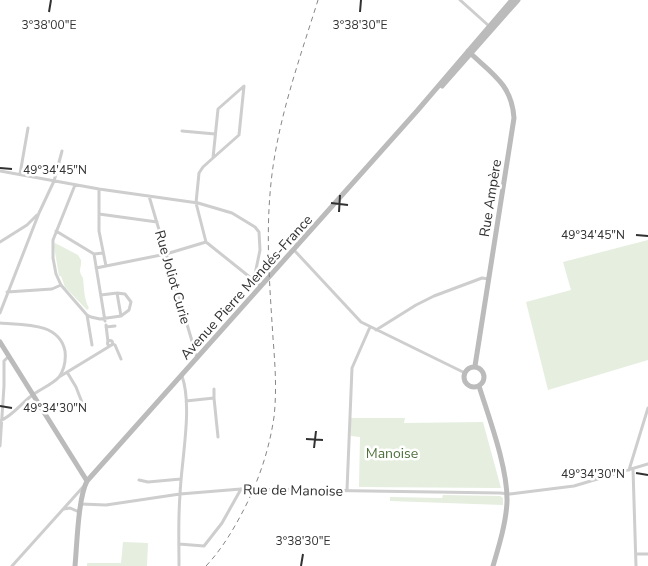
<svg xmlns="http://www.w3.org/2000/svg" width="648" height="566" viewBox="0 0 648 566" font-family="'Nunito Sans',sans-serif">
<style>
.green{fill:#e5eedf}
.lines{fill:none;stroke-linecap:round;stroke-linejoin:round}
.street{stroke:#cecece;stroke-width:3}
.secondary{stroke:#bbb;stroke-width:5}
.rail{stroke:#868686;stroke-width:1;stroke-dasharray:5 4;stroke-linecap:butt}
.ticks{fill:none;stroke:#313131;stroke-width:2}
.labels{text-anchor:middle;stroke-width:5;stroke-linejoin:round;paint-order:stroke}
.street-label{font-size:14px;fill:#313131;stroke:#fff}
.park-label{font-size:14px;fill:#4e703b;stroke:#fff}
.ticks-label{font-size:12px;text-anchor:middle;fill:#313131;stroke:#fff;stroke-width:5;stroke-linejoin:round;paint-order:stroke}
</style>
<rect width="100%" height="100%" fill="#fff"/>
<path class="green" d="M648,240V360L548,390L526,302L571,290L563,262Z
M55,243L78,255L81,260C82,269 77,269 83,278C84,287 84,300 89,308L87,310L65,287L61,276H59L54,246Z
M351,418H405L404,423L483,422L501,488L359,487L360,437L351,436Z
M443,495L500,496L503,498V505L390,501V497L442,498Z
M123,542L148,543L147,566H87V563H121Z"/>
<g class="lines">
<path class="street" d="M460,0L489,26
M244,86L239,135L213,158L218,109Z
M182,131L215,134
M213,158L203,167L199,173L196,203L206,242L261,286
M0,171L99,189L198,203L232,213L255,227L259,232L260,250L254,279
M20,174L28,128
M75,185L53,240V258L56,274L61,285L73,299L87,315L91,317L100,319L121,316L129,310L131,302L125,294L117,293L101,295
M149,196L197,358
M99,214L157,222
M56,231L94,254
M0,242L27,225L37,215
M294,250L361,322L465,373
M103,253L94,254L105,321
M106,266L166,254L206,242
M96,268L106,266L99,231V189
M7,292L52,289L61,285
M117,293L121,316
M0,313L39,213L54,181L62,151
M87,315L92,345
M0,323C23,325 59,322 65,351C66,360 64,370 59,377C52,385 38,390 30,397C20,405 12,416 0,421
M106,325L108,342
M106,327L115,326
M376,330L416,305L434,296L482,278L489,279
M107.5 343a2.5 2.5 0 1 1 5 0a2.5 2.5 0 1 1-5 0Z
M113,344L115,345L121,359
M67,372L76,387L83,405
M59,377L110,346
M214,389V398
M186,401L214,398L218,437
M0,446L4,386V361L9,356
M633,469L636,566
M629,470L648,408
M139,480L148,482L181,479
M347,490L352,368L370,327
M81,504L106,505L180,494L241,489L500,493L510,494L574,486L648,464
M64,509L70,508L79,512
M179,544L204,546L222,523L241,489
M636,554H648
M179,565C179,542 178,519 180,495C181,462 193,407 182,376
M12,566L83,487"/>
<path class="secondary" d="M468,51C491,73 512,84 514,118L475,366
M442,86L518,0
M0,342L87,481
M464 377a10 10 0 1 1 20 0a10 10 0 1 1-20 0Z
M479,386C489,418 508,468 507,502C506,523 499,546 493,566
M75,566C77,545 78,498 87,481L417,111L512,0"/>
<path class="rail" d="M206,566C221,550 232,532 242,513C258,483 269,451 274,417C277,390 275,364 273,338C270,290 266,242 270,194C275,127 298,64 318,0"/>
</g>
<path class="ticks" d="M49,12L51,0M360,12L361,0M0,168L12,169M331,203L348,205M339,212L340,195M636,235L648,236M0,406L12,408M306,439L323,440M314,448L316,431M636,473L648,475M301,566L303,554"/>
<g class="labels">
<g class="street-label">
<text transform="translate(490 198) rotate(-81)" y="5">Rue Ampère</text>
<text transform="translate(173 277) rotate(74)" y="5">Rue Joliot Curie</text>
<text transform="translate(246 287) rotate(-48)" y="5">Avenue Pierre Mendés-France</text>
<text transform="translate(293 490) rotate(1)" y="5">Rue de Manoise</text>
</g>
<g class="park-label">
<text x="392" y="458">Manoise</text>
</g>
</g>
<g class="ticks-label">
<text x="49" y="29">3°38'00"E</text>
<text x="360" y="29">3°38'30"E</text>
<text x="55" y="174">49°34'45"N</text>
<text x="593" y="239">49°34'45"N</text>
<text x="55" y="412">49°34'30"N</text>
<text x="593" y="478">49°34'30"N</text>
<text x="303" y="545">3°38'30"E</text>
</g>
</svg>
